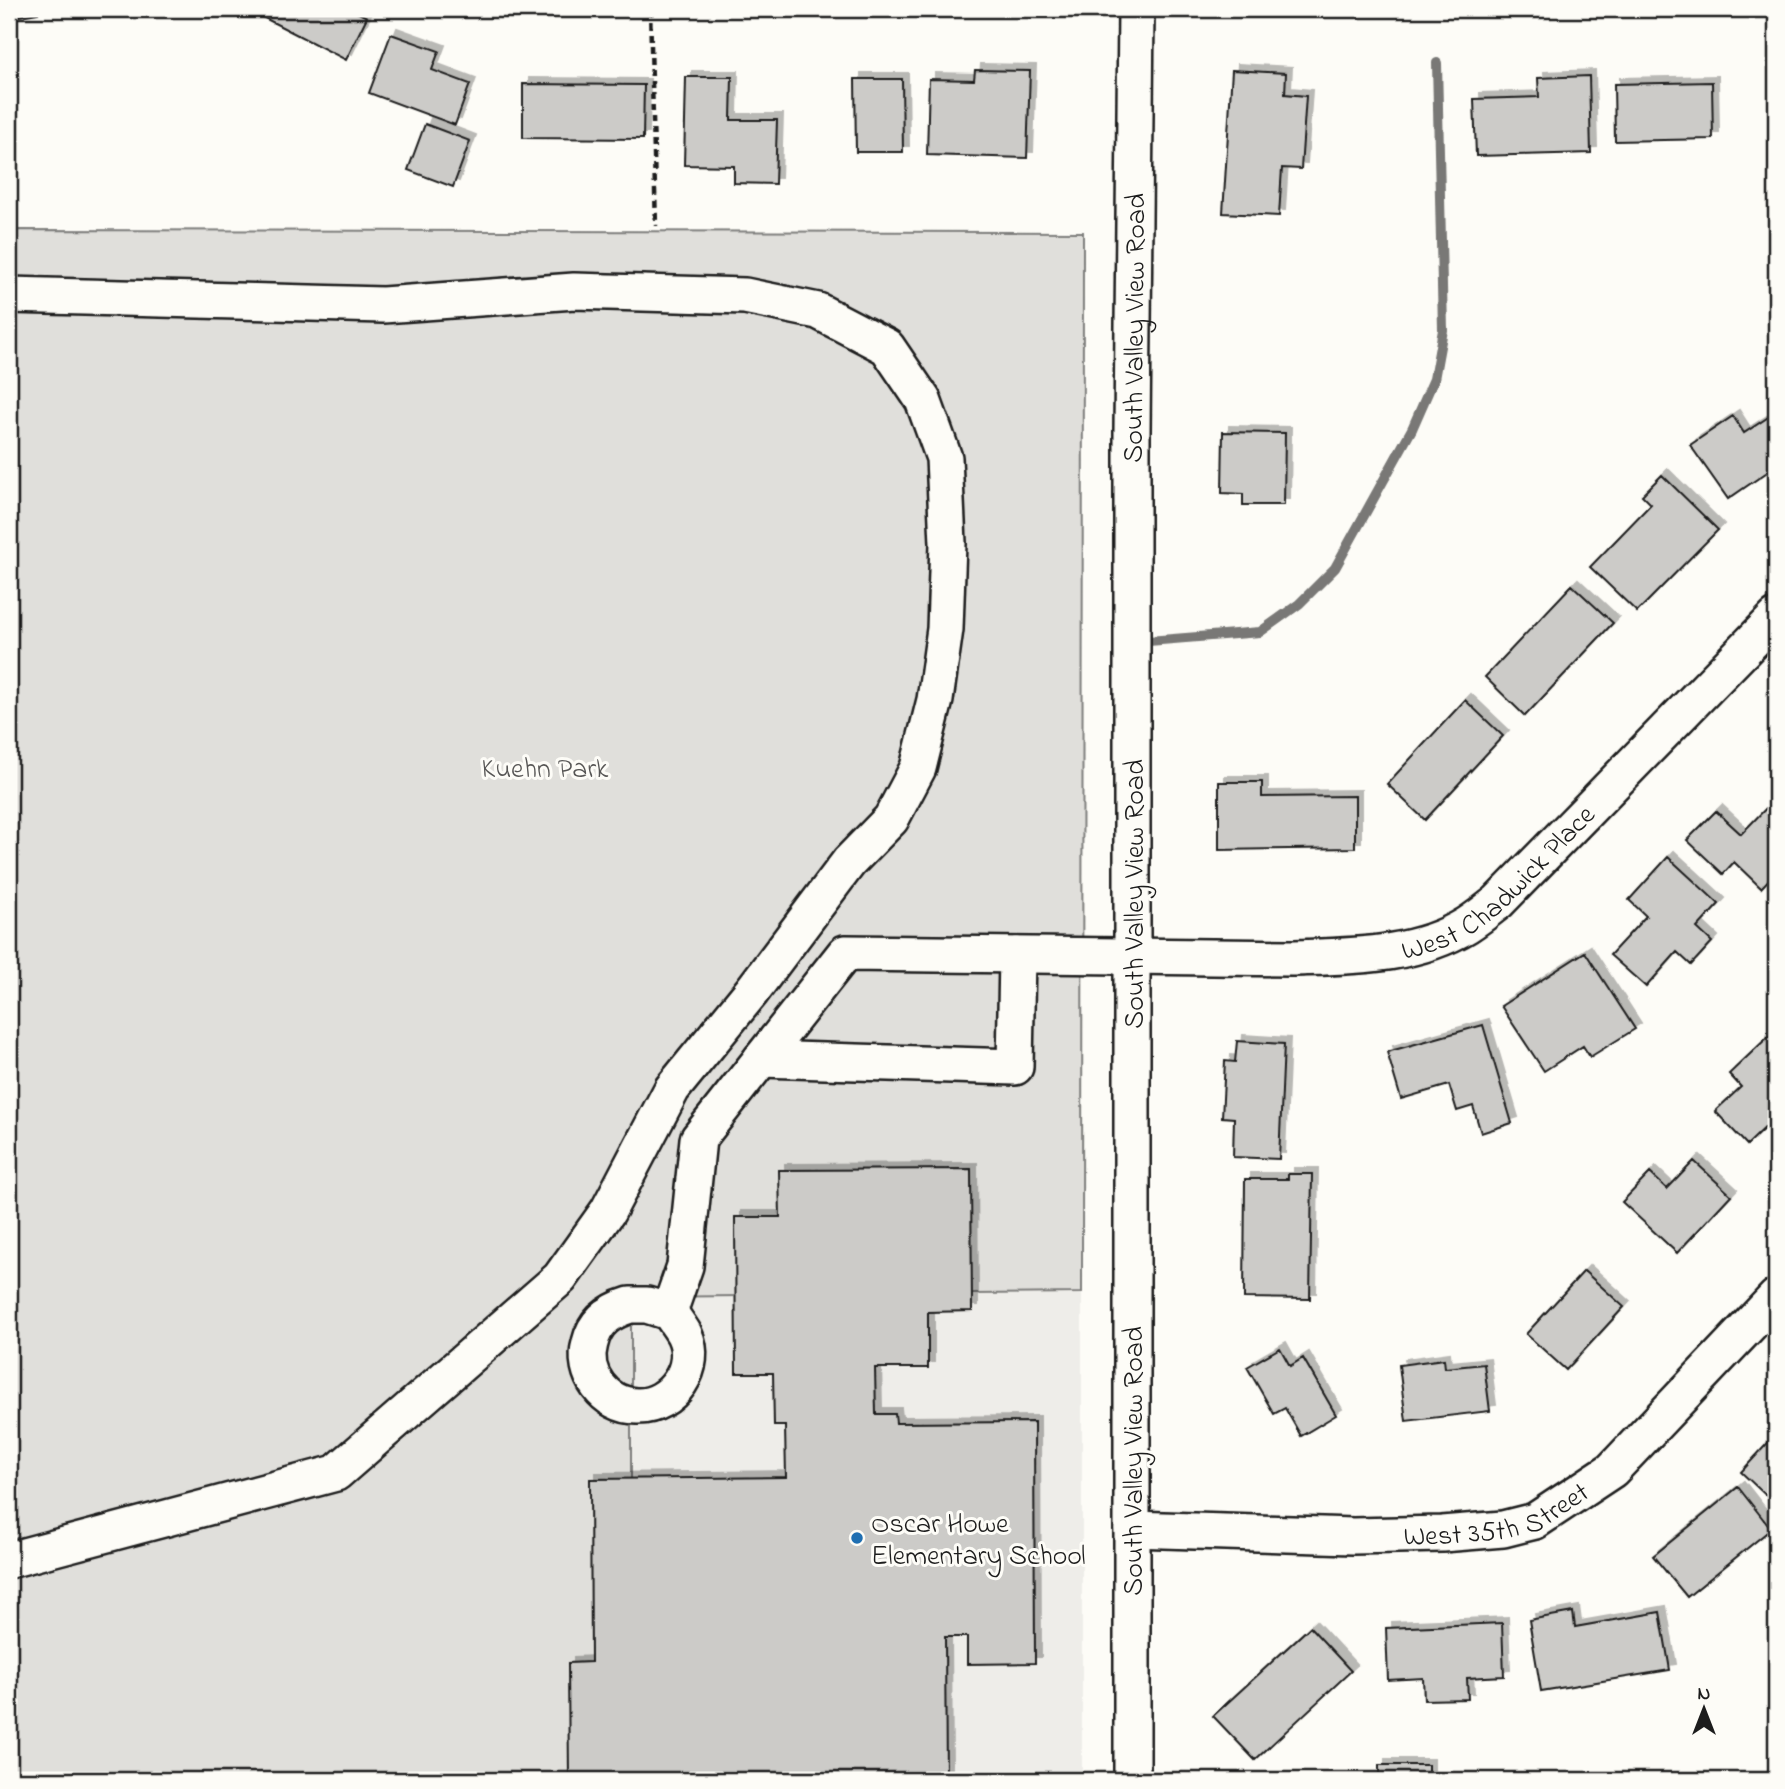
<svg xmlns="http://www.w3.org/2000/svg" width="1785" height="1789" viewBox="0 0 1785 1789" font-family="'Indie Flower',sans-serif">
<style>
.built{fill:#eeede9}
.green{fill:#e0dfdb;stroke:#7e7e7c;stroke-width:2}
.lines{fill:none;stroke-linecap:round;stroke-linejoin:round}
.stream{stroke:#797876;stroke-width:10}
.building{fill:#cccbc8;stroke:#1c1c1c;stroke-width:2;filter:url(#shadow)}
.minor-casing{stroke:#1c1c1c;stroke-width:40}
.path{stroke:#1c1c1c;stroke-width:4.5;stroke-dasharray:7 5;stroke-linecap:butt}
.minor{stroke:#fdfcf7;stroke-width:35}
.poi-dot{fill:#1f6fb2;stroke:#fdfcf7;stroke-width:2.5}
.labels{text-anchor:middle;stroke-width:6;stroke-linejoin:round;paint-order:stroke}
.street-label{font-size:28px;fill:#1c1c1c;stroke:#fdfcf7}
.park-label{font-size:28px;fill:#575655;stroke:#fdfcf7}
.poi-label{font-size:28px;fill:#1c1c1c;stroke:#fdfcf7;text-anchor:start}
</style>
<defs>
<filter id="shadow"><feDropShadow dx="6" dy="-6" stdDeviation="0" flood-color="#0004"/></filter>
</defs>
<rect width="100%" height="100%" fill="#fdfcf7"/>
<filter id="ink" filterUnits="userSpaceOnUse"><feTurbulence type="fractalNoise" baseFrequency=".0143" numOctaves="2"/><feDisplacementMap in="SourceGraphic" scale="14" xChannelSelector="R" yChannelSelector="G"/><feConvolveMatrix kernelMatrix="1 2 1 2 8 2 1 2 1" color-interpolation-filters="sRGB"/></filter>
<g filter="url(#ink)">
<path class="built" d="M1082,1293V1780H631V1296Z"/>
<path class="green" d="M9,230L1083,232L1082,1293L631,1297V1780H9Z"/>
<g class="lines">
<path class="stream" d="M1136,642L1260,632L1299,604L1335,568L1412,429L1434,379L1443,330L1437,63"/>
</g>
<path class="building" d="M9,9H37L38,13L9,18Z
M247,9H350L367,17L346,60Z
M391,34L439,51L432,70L470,84L455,125L369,93Z
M975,70L1030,71L1027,158L927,155L929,79L974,80Z
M1232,70L1286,73L1285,94L1306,96L1301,169L1282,168L1279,216L1223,213Z
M1589,76L1591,153L1476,156L1474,99L1539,97L1538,78Z
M686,77H732L731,120H777L775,184L734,183V166L684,165Z
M855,79H902L903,152H856Z
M1712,82L1713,139L1615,141L1614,84Z
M523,84L644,85L643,139L523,138Z
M1776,118V172H1770V119Z
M425,124L470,141L453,187L408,170Z
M1776,412V466L1728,499L1690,445L1733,416L1744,433Z
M1223,432L1285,433L1284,505H1243V494L1222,493Z
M1662,475L1718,530L1637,612L1590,567L1651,504L1642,495Z
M1572,585L1613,623L1525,716L1485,677Z
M1465,700L1503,736L1425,820L1387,784Z
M1219,782H1262V797L1355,796V848L1219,850Z
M1776,798V872L1761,888L1734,862L1723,874L1687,840L1716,811L1741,834Z
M1668,857L1719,904L1697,928L1712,942L1691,965L1677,952L1646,987L1610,955L1646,916L1629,900Z
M1585,952L1635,1029L1590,1057L1583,1046L1544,1071L1501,1006Z
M1483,1025L1512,1123L1481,1133L1473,1106L1457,1111L1449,1085L1401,1099L1387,1052Z
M1769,1036L1776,1044V1117L1747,1145L1715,1111L1741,1087L1729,1074Z
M1237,1041L1284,1044L1279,1159L1233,1157L1234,1118L1222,1117L1225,1061L1235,1062Z
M1694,1161L1731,1195L1677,1253L1622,1202L1650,1173L1667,1189Z
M971,1169L972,1311L928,1312V1368H875L876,1414H895L896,1423L1034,1422L1035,1663L967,1664V1637H945L946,1780H569L568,1663L591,1662L590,1479L786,1477L785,1426H774L773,1373H736L735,1217H780L779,1170Z
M1288,1174H1312L1310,1299L1244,1298L1245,1179H1288Z
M1584,1271L1624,1307L1566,1370L1526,1334Z
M1280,1348L1290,1366L1303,1358L1336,1415L1301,1436L1285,1408L1274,1414L1247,1367Z
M1444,1359L1445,1368L1484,1364L1490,1411L1406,1421L1399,1365Z
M1776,1434V1505L1741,1472Z
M1738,1487L1771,1529L1687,1597L1653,1556Z
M1573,1612L1575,1627L1660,1612L1670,1670L1541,1691L1529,1620Z
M1502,1623L1504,1676L1467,1678L1468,1699L1424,1700L1423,1678L1388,1680L1386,1628Z
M1310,1627L1351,1671L1255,1760L1213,1716Z
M1379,1765H1428V1780H1379Z"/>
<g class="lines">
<g class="minor-casing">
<g id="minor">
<path d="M9,295L383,305L574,291L745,296L818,311L887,347L923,400L944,458L948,543L945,629L935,700L918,768L891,819L849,862L752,991L672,1089L608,1211L560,1278L336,1473L9,1560"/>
<path d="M761,1059L1015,1067L1017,955"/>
<path d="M630,1305H647L669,1312C674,1319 680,1327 684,1334C700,1367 672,1407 637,1406C605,1406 581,1373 590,1343C595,1321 610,1311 630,1305Z"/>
<path id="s1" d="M669,1312L685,1266L698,1139L845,953L1292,958C1351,956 1415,957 1467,925C1478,918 1488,910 1498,902L1776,617"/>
<path id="s2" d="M1132,1529L1353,1536L1442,1534L1503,1529L1535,1521L1612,1470L1776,1297"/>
<path id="s3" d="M1132,1780V432L1136,9"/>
</g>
</g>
<path class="path" d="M650,9L656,226"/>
<use href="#minor" class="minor"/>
</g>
</g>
<circle class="poi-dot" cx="857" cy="1538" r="7"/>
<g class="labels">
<g class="street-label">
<text dy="10" stroke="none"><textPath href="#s3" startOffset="1452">South Valley View Road</textPath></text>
<text dy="10" stroke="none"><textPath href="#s1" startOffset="1090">West Chadwick Place</textPath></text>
<text transform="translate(1133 894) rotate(-90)" y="10">South Valley View Road</text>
<text transform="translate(1132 1461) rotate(-90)" y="10">South Valley View Road</text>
<text dy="10" stroke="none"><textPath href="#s2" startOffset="368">West 35th Street</textPath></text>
</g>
<g class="park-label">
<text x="545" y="777">Kuehn Park</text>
</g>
<g class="poi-label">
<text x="871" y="1532">Oscar Howe<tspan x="871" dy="32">Elementary School</tspan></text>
</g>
</g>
<rect width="1785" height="1789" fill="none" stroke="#fdfcf7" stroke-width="35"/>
<rect x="18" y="18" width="1750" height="1754" fill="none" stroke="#1c1c1c" stroke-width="2.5" filter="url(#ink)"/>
<g transform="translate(1704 1709)" stroke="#fdfcf7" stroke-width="5" paint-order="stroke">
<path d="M0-5L12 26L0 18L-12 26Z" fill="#1c1c1c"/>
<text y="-10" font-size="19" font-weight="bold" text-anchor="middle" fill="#1c1c1c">N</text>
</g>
</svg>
